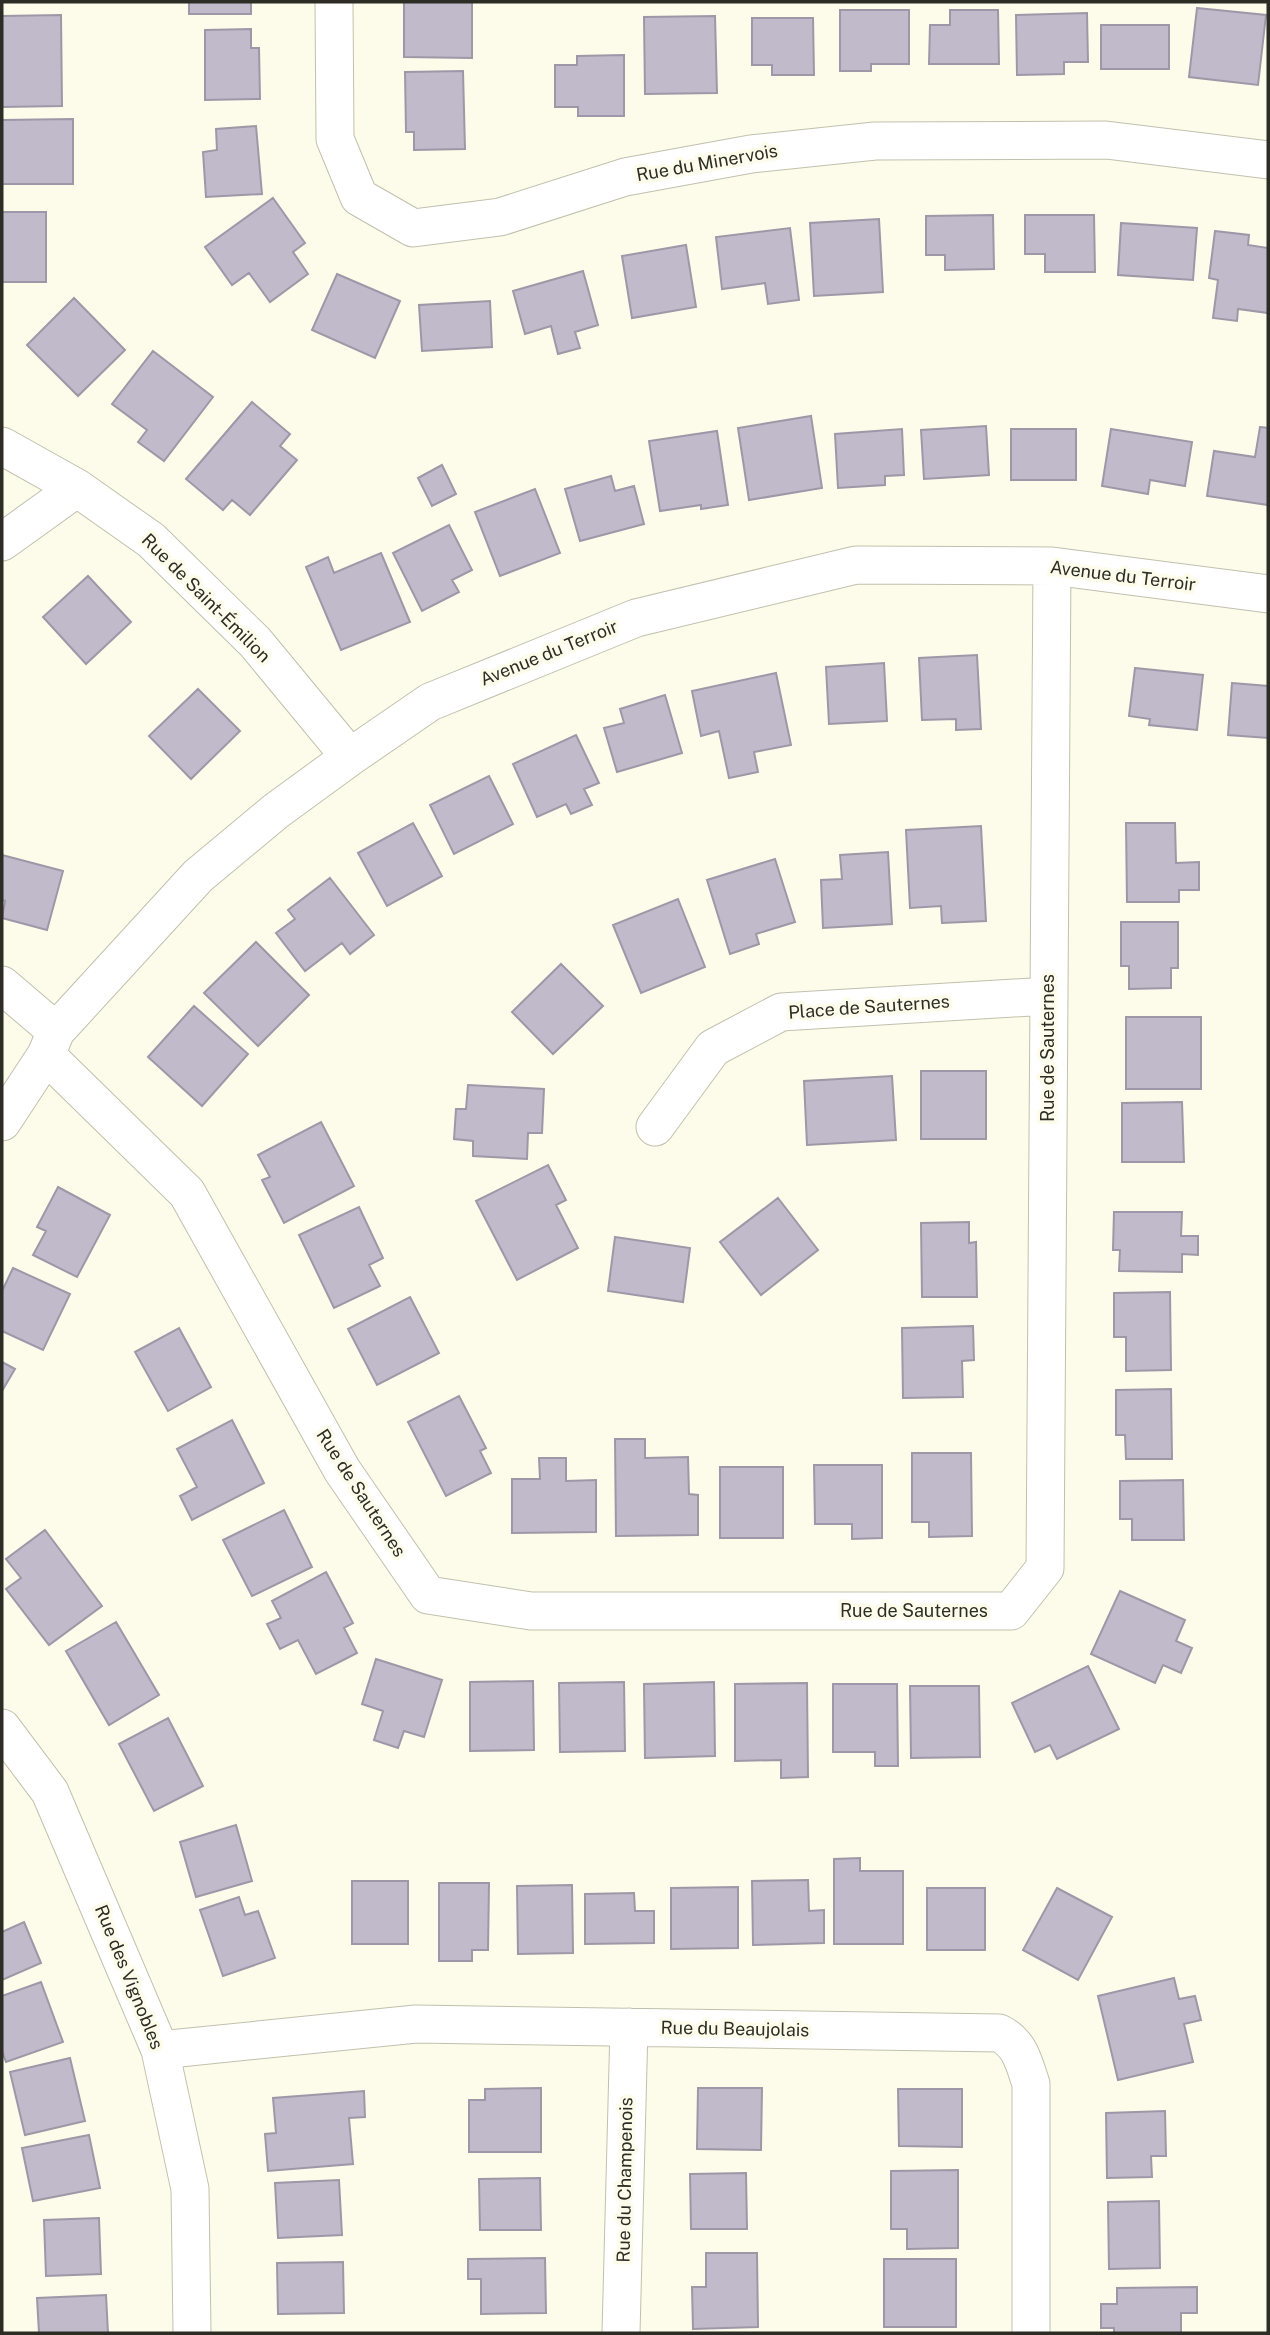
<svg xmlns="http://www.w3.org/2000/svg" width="1270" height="2335" viewBox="0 0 1270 2335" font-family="'Public Sans',sans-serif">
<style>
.building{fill:#c1bacb;stroke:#9e97a7;stroke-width:2}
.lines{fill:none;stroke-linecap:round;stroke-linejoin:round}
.street-casing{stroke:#c1c0ae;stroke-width:39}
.street{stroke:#fff;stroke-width:37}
.labels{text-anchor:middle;stroke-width:7;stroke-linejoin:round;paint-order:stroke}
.street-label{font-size:18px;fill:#2d2d26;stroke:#fdfcea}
</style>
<rect width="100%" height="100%" fill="#fdfcea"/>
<path class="building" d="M189,2H251V14H189Z
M404,2H472V58L404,57Z
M1197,8L1266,15L1258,85L1189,77Z
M840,10H909V64H871V71H840Z
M950,10H998L999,64H929L930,25H950Z
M1087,13L1088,62H1064V74L1017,75L1016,15Z
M61,15L62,106L2,107V16Z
M715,16L717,93L645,94L644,17Z
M752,18H813L814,75H772V65H752Z
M1101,25H1169V69H1101Z
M251,29V48H259L260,99L205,100V30Z
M624,55V116H578V107H555V65H577V56Z
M463,71L465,149L414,150V132H406L405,72Z
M73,119V184H2V120Z
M256,126L262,194L206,197L203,152L217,150L216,129Z
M273,198L305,243L293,252L308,274L270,302L249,273L232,285L205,247Z
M2,212H46V282H2Z
M993,215L994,269L945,270V255H926V216Z
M1025,215H1094L1095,272H1045V254H1025Z
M879,219L883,292L814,296L810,223Z
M1121,223L1197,228L1193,280L1118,275Z
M790,228L799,300L768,304L765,283L722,289L716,237Z
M1215,231L1249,235L1248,245L1268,248V313L1238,309L1237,321L1213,318L1218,280L1209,278Z
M686,245L696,307L632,318L622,256Z
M583,271L598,325L575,332L580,348L558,354L551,326L525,334L513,291Z
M337,274L400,301L375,358L312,330Z
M74,298L125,350L78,396L27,345Z
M490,301L492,347L422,351L419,305Z
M153,351L213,397L164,461L138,442L147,430L112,404Z
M252,402L290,434L280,446L297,460L250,515L232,500L223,510L186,479Z
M811,416L822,488L749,500L738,428Z
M986,426L989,475L924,479L921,430Z
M1260,427L1268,428V505L1207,496L1214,451L1255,457Z
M902,429L904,475L885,476V485L838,488L835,434Z
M1011,429H1076V480H1011Z
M1111,429L1192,442L1185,486L1150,480L1148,494L1102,486Z
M717,431L728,505L701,509V505L660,511L649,441Z
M442,465L456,494L432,506L418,478Z
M611,476L615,491L634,486L644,524L580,541L565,489Z
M535,489L560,553L500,576L475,512Z
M449,525L472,570L452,580L459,592L422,611L393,553Z
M381,553L410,622L341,650L306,567L328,557L334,573Z
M88,576L131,622L86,664L43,617Z
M977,655L981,729L956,730V719L922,720L919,658Z
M884,663L887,721L829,724L826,667Z
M1135,668L1203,675L1197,730L1149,725L1150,719L1129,716Z
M776,673L791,745L754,752L758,772L729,778L719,731L701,736L692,691Z
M1232,683L1268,686V738L1228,735Z
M198,689L240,731L191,779L149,736Z
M665,695L682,753L617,772L604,728L624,723L620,709Z
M576,735L599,783L584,789L592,805L571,814L566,804L537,817L513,764Z
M489,776L513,824L454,854L430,805Z
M413,823L442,876L387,906L358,853Z
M1126,823H1175L1176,863L1199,862V890H1179V902H1127Z
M981,826L986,921L942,923L941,906L910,908L906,830Z
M888,852L892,924L823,928L821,880L842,879L840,855Z
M2,855L63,871L47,930L2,918L5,901L2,900Z
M775,859L795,922L756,934L759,944L730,954L707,880Z
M330,878L374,935L350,954L342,943L305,971L276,933L295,919L288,910Z
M678,899L705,967L641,993L613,925Z
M1121,922H1178V968H1171V988L1129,989V966H1121Z
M256,942L309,995L258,1046L204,993Z
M561,964L603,1006L553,1054L512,1012Z
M194,1006L248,1054L202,1106L148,1057Z
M1126,1017H1201V1089H1126Z
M921,1071H986V1139H921Z
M892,1076L896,1140L807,1145L804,1081Z
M468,1085L544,1089L542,1133H528L527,1159L473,1156V1141L454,1139L456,1109H466Z
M1182,1102L1184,1162H1122V1103Z
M321,1122L354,1186L284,1223L262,1180L270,1177L258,1155Z
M548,1165L566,1200L556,1205L578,1248L517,1280L476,1201Z
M58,1187L110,1215L77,1277L33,1255L46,1231L37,1227Z
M778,1198L818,1250L761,1295L720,1242Z
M359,1207L383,1258L369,1265L380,1286L334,1308L299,1235Z
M1114,1212H1182L1181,1236H1198V1255L1182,1254V1272L1119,1271L1120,1250H1113Z
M969,1222V1243L976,1242L977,1297H922L921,1223Z
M615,1237L690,1248L683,1302L608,1291Z
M13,1268L70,1294L43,1350L2,1331V1291Z
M1170,1292L1171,1370L1126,1371V1337H1114V1293Z
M410,1297L439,1353L377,1385L348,1329Z
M973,1326L974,1360L962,1361L963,1397L903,1398L902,1328Z
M179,1328L211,1387L168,1411L135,1352Z
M2,1362L15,1369L2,1391Z
M1171,1389L1172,1459H1126L1125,1435H1116V1390Z
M459,1396L486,1448L480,1451L491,1473L446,1496L408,1422Z
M232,1420L264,1483L192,1520L180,1496L197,1487L177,1449Z
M615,1439H645V1458L688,1457L689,1494L698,1495V1535L616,1536Z
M912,1453H971L972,1536L929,1537V1522H912Z
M539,1458H566V1481L596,1480V1532L512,1533V1479H540Z
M814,1465H882V1538L852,1539V1524H815Z
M720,1467H783V1538H720Z
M1183,1480L1184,1540H1132V1519H1120V1481Z
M284,1510L312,1567L252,1596L223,1540Z
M45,1530L102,1606L49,1645L6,1589L21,1578L6,1559Z
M326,1572L353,1623L344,1628L357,1653L316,1674L298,1640L280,1649L267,1624L281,1618L272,1601Z
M1120,1591L1185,1620L1176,1641L1192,1648L1181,1673L1163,1665L1155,1683L1091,1654Z
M116,1622L159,1695L109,1725L66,1651Z
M376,1659L442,1680L424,1737L404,1731L398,1748L374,1740L383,1711L362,1704Z
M1088,1666L1119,1729L1057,1759L1050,1745L1035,1752L1012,1703Z
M533,1681L534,1750L470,1751V1682Z
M624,1682L625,1751L560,1752L559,1683Z
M714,1682L715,1756L645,1758L644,1684Z
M807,1683L808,1777L781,1778V1760L735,1761V1684Z
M833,1684H897L898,1766H875V1752H833Z
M910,1686H979L980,1757L911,1758Z
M168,1718L203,1786L154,1811L119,1744Z
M236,1825L252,1881L196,1897L180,1842Z
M860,1858V1871H903V1944H834V1859Z
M808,1880L809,1911L824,1910V1943L753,1945L752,1881Z
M352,1881H408V1944H352Z
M439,1883H489L488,1950H472V1961H439Z
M572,1885L573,1953L518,1954L517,1886Z
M738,1887V1948L671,1949V1888Z
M927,1888H985V1950H927Z
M1057,1888L1112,1917L1078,1980L1023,1950Z
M634,1893L635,1911H654V1943L585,1944V1894Z
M239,1897L245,1915L258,1911L275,1958L223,1976L200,1910Z
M24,1922L41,1963L2,1980V1932Z
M1174,1978L1179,1999L1195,1996L1201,2020L1184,2024L1193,2062L1118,2080L1098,1996Z
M41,1982L63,2042L6,2062L2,2051V1996Z
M70,2058L85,2121L25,2135L10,2072Z
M541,2088V2152H469V2100H485V2089Z
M698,2088H762L761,2150L697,2149Z
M898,2089H962V2147L899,2146Z
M364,2091L365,2117L349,2118L353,2164L268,2171L265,2134L276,2133L273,2098Z
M1165,2111L1166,2156H1151L1152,2177L1107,2178L1106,2113Z
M89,2135L100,2188L33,2201L22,2148Z
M958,2170V2248L907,2249V2229H891V2171Z
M746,2173L747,2229H691L690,2174Z
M540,2178L541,2230H480L479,2179Z
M339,2180L342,2235L278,2238L275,2183Z
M1159,2201L1160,2268L1109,2269L1108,2202Z
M99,2218L101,2274L46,2276L44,2220Z
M706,2253H757L758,2327L693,2329L692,2287H706Z
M545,2258L546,2313L481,2314V2279H468V2259Z
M884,2259H956V2327H884Z
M343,2262L344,2313L278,2314L277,2263Z
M1197,2287V2313H1181V2333H1114V2328H1101V2304H1117V2288Z
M106,2295L108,2333H39L37,2298Z"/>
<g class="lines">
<g class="street-casing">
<path id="street" d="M334,2L335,139L359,197L413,228L500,217L625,177L751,154L875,141L1106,140L1268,160
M2,446L77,488L151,540L255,642L350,757
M2,542L77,488
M2,985L56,1031
M46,1055L187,1193L342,1470L428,1595L531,1611H1011L1045,1568L1052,566
M2,1122L46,1055L56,1031L198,876L276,811L350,757L430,702L636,618L856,565L1052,566L1268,594
M655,1127L713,1048L781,1012L1048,996
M2,1728L50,1792L160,2050L190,2189L192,2333
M160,2050L416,2024L999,2033C1020,2043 1024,2063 1031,2084V2333
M621,2333L629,2027"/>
</g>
<use href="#street" class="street"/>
</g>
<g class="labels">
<g class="street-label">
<text transform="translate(707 163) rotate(-10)" y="6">Rue du Minervois</text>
<text transform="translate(1123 576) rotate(7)" y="6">Avenue du Terroir</text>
<text transform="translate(206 598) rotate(45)" y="6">Rue de Saint-Émilion</text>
<text transform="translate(549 653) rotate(-22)" y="6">Avenue du Terroir</text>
<text transform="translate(869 1007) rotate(-4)" y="6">Place de Sauternes</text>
<text transform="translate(1048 1048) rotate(-90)" y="6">Rue de Sauternes</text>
<text transform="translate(361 1493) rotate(57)" y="6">Rue de Sauternes</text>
<text x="914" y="1617">Rue de Sauternes</text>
<text transform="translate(129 1977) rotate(68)" y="6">Rue des Vignobles</text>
<text transform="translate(735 2029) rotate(1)" y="6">Rue du Beaujolais</text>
<text transform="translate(625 2180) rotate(-89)" y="6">Rue du Champenois</text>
</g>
</g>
<rect width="1270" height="2335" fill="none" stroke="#2d2d26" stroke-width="7"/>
</svg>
